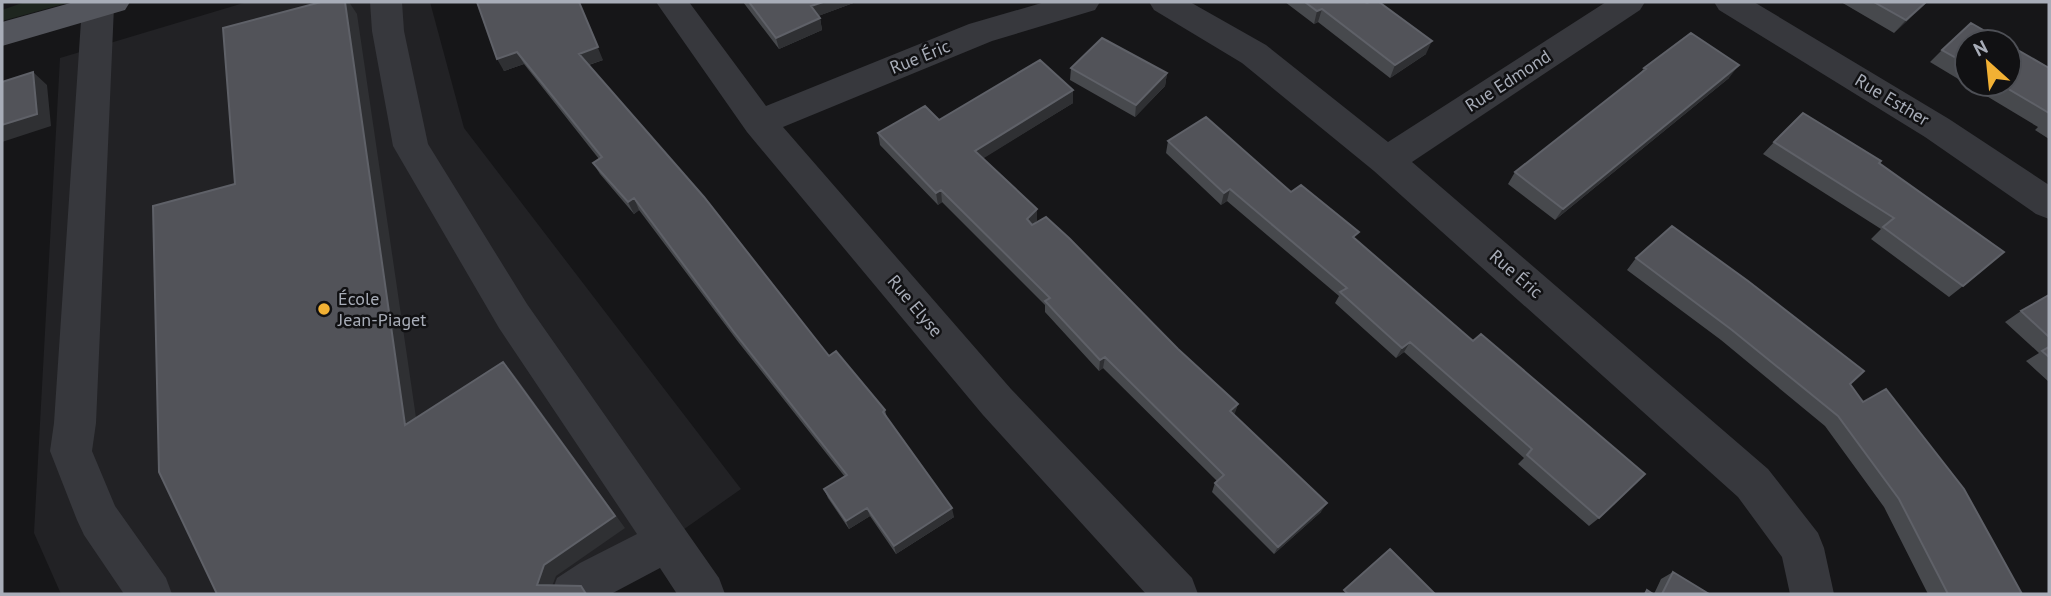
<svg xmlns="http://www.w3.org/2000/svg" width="2051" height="596" viewBox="0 0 2051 596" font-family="'PT Sans',sans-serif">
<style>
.built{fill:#222225}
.green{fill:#1e261f}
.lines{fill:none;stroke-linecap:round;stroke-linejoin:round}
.minor{fill:#37383d;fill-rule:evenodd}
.major{fill:#53555c;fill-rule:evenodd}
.wall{fill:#47494d}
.shaded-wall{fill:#2f3033}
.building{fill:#525359;stroke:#5f6168;stroke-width:2}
.poi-dot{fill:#f2b134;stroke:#111113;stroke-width:2.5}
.labels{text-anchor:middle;stroke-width:5;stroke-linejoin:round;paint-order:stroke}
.street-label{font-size:18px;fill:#a8adb8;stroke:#111113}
.poi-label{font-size:18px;fill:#a8adb8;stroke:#111113;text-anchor:start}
</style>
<rect width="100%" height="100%" fill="#161618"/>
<path class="built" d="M247,2H430L464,128L741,489L592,594H61L34,533L60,58Z"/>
<path class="green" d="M25,2H71L2,21V10Z"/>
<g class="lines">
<path class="minor" d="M84,2H112L114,6L96,423L92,451L115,506L166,578L172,594H124L84,535L77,520L50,451L54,423L82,6Z
M370,2H402L404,31L428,144L527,304L719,578L725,594H677L660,568L611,594H551L557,578L580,563L637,534L499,328L393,146L372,31Z
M656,2H689L766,106L969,24L1045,2H1100L1095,10L992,41L783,127L1011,389L1192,578L1198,594H1146L983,415L747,132Z
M1149,2H1190L1266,45L1388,142L1606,2H1645L1640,10L1412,162L1768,469L1818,533L1824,548L1834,594H1790L1782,557L1738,497L1374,171L1242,63L1154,10Z
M1714,2H1754L1949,119L2049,185V219L2036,214L1925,137L1719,10Z"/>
<path class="major" d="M74,2H130L125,10L2,46V22Z"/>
</g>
<path class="wall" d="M477,2L603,60L589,65L829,356L885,410L887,418L954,517L896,554L870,516L849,529L828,498L824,489L845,477L739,343L639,210L634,214L600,174L593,163L599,159L524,64L504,71Z
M743,2H856L818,16L820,18L822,30L779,49Z
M1285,2H1365L1426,54L1390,78L1318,22L1314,24Z
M1841,2H1927L1894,33Z
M1967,42V84H2009L2049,68V139L2035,130L2038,127L1930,62L1942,50Z
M1071,68L1167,73L1165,86L1135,117L1070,80Z
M1644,68L1729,78L1555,220L1508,184L1515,172L1640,74Z
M1073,90V103L983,158L1037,220L1033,225L1178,349L1238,404L1234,414L1321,512L1274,554L1212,492L1215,483L1217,481L1103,368L1099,371L1045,312V305L942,202L938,205L880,145L878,133Z
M1168,141L1291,192L1356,239L1599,518L1589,526L1518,464L1524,458L1404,352L1396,358L1335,303L1339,296L1227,201L1221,205L1166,153Z
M1774,142L1879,163L1963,286L1949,297L1871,239L1881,229L1763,154Z
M1636,258L1850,384L1863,402L2022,594H1928L1884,507L1825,426L1721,340L1627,270Z
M2049,295V382L2026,361L2039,353L2005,322L2021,311Z
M1673,572L1709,594H1654L1661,579Z"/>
<path class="shaded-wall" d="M345,2H349L357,14L419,438L405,425Z
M579,2L603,60L585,66L579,54Z
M823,2H856L813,18L811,6Z
M1926,2H1927L1920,9L1894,33L1906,20Z
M1322,9L1318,22L1314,24L1317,11Z
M820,18L822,30L779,49L776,38Z
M1432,41L1426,54L1390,78L1395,65Z
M517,52L524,64L504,71L497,59Z
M1739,65L1729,78L1555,220L1563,209Z
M33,72L47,85L51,126L2,142V125Z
M1167,73L1165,86L1135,117L1136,105Z
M1073,90V103L976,163L975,151Z
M1230,189L1227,201L1221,205L1224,193Z
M941,190L942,202L938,205L936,193Z
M634,198L639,210L634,214L628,202Z
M1037,209V220L1027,231V219Z
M1410,342L1404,352L1396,358L1402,348Z
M1105,357L1103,368L1099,371L1100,360Z
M503,362L515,376L625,528L556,576L549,594L537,585L544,565Z
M1238,404L1235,413L1227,420L1230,411Z
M1327,503L1321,512L1274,554L1278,547Z
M867,508L870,516L849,529L846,521Z
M952,508L954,517L896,554L894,546Z"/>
<path class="building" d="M321,2H345L405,425L503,362L615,516L544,565L537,585L581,586L586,594H217L159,472L153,206L235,184L223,28Z
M477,2H579L598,47L579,54L704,197L829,356L836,351L885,410L883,412L952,508L894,546L867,508L846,521L824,489L847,475L734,332L634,198L628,202L593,163L602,157L517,52L497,59Z
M749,2H823L811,6L820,18L776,38Z
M1305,2H1365L1367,3L1369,2H1379L1432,41L1395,65L1322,9L1317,11Z
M1874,2H1926L1906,20Z
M1971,23L2004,42H1967V64L1942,50Z
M1691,33L1739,65L1563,209L1515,172L1646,69L1644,68Z
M1102,38L1167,73L1136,105L1071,68Z
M2009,45L2049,68V113L2000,84H2009Z
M1040,60L1073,90L975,151L1037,209L1027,219L1032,225L1046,217L1069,238L1178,349L1238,404L1230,411L1327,503L1278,547L1215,483L1224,475L1105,357L1100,360L1045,301L1050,298L941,190L936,193L878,133L925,106L939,120Z
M33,72L37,114L2,125V82Z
M1803,113L1881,161L1879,163L2004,252L1963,286L1883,227L1894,218L1774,142Z
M1206,117L1291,192L1301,185L1359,232L1353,237L1473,341L1481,334L1645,474L1599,518L1527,455L1532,449L1410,342L1402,348L1340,292L1347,288L1230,189L1224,193L1168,141Z
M1672,226L1748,281L1864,371L1850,384L1863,402L1886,389L1964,489L2022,594H1948L1899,499L1838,416L1732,330L1636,258Z
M2049,295V337L2021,311Z
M2049,347V357L2042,351Z
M1390,549L1435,594H1348L1344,590Z
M1673,572L1709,594H1662Z
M1647,590L1653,594H1645Z"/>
<circle class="poi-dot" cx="324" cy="309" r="7"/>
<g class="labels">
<g class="street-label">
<text transform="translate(920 57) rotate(-22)" y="6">Rue Éric</text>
<text transform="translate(1508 81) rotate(-33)" y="6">Rue Edmond</text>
<text transform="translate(1892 100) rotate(31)" y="6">Rue Esther</text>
<text transform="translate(1516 274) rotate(41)" y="6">Rue Éric</text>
<text transform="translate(915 306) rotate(50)" y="6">Rue Elyse</text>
</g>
<g class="poi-label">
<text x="338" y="305">École<tspan x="338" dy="21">Jean-Piaget</tspan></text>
</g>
</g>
<rect width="2051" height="596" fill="none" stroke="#a8adb8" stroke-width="7"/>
<g transform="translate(1988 63) rotate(333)"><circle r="33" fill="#111113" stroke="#4d4f55" stroke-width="2"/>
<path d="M0-5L12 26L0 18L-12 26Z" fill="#f2b134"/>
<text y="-10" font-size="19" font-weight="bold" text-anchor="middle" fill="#a8adb8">N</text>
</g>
</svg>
